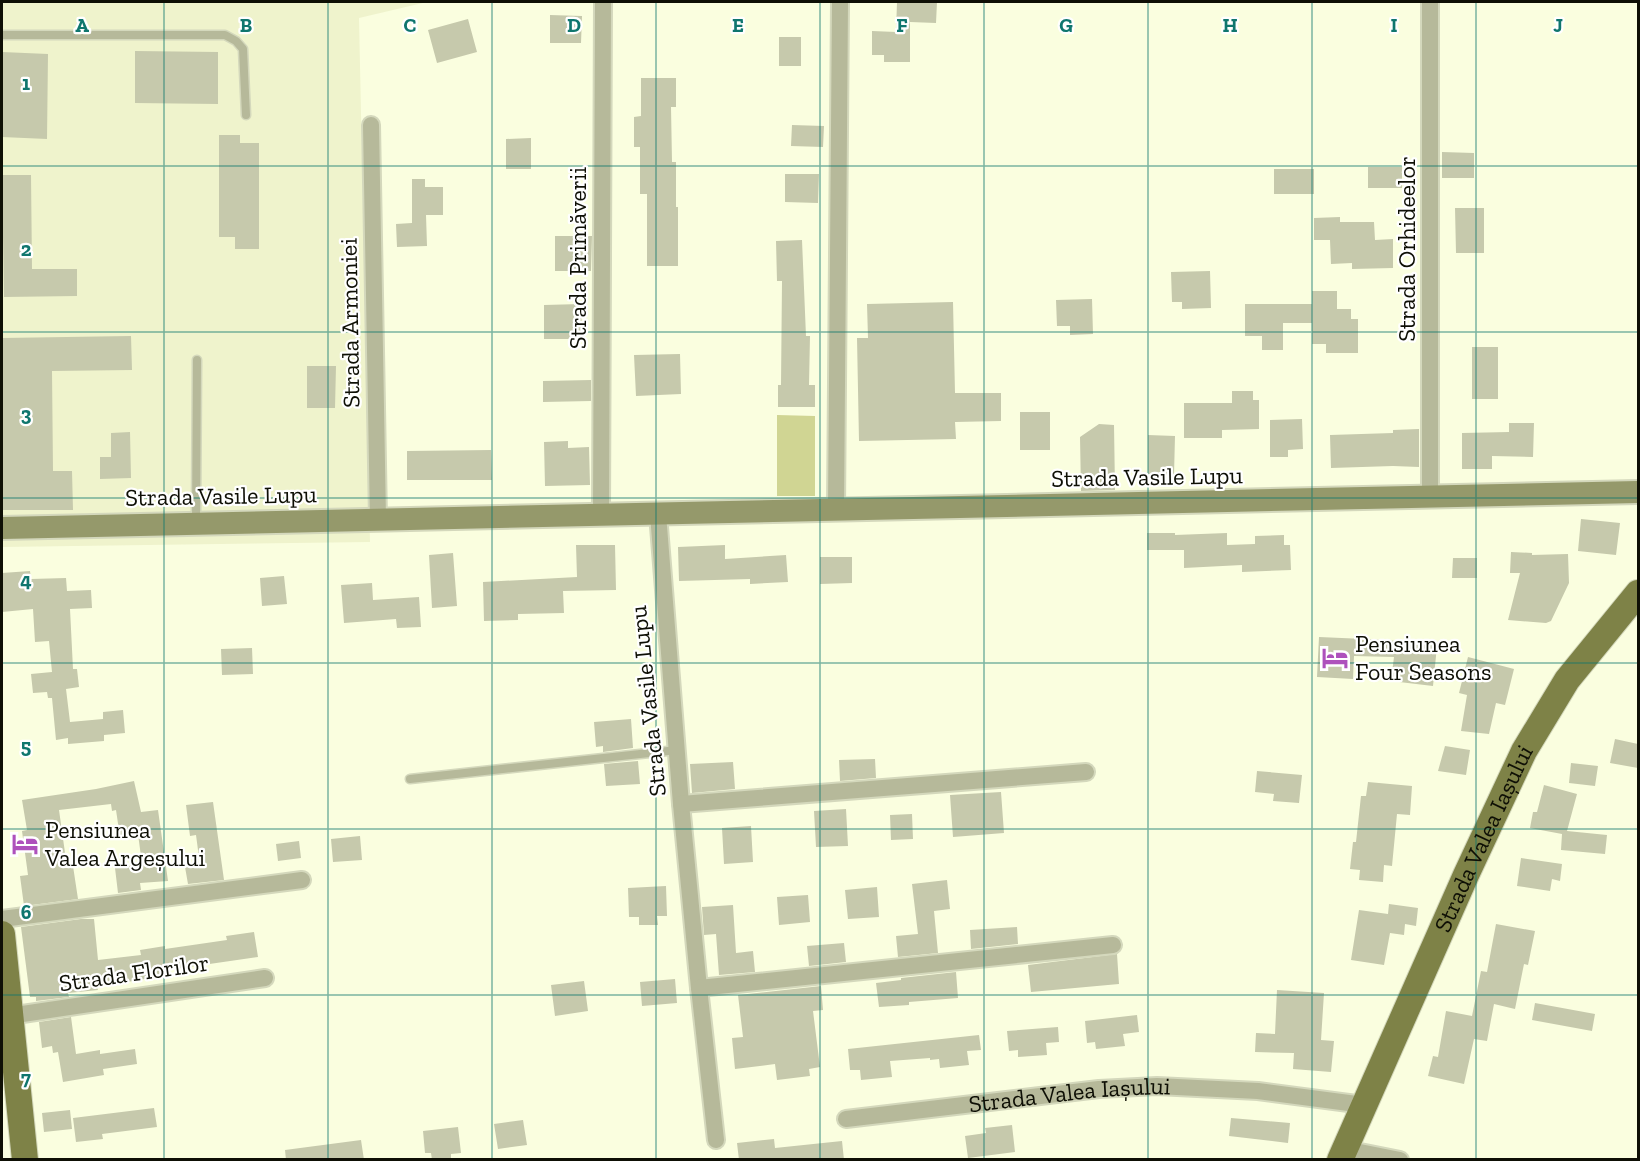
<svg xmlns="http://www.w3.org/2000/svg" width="1640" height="1161" viewBox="0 0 1640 1161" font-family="'Zilla Slab',serif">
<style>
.built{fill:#eff3cc}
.green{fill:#d0d593}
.building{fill:#c6c9ac}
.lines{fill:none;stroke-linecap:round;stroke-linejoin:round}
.service-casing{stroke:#d4d8bc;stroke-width:11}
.minor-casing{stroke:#d4d8bc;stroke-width:20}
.secondary-casing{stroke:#d4d8bc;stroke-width:26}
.primary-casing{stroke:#d4d8bc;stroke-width:28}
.service{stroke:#b6b99a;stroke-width:8}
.minor{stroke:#b6b99a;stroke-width:16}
.secondary{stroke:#95996b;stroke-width:22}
.primary{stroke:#7e8247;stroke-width:26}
.grid{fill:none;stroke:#0f766e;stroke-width:1.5;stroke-opacity:0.55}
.labels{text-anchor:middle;stroke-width:4.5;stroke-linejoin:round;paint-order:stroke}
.street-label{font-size:24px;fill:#0e0f05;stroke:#fff}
.poi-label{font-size:24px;fill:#0e0f05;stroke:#fff;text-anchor:start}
.grid-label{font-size:20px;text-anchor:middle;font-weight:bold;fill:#0f766e;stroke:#fff;stroke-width:4.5;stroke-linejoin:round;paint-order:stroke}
</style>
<rect width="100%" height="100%" fill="#fafedf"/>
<path class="built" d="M2,2H427L359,18L370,542L2,547Z"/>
<path class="green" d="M777,415L815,416V496H777Z"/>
<path class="building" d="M897,2H937L936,23L910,22V62H884V55H872V31L896,32Z
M550,15L582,16L581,43H550Z
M468,19L477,52L437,63L428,30Z
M779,37H801V66H779Z
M135,51L218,52V104L135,103Z
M2,52L48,54L47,139L2,137Z
M641,78H676V107H671L672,162H676V207H678V266H647V194H640V147H634V117L641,116Z
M792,125L824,126L823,147L791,146Z
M219,135H240V143H259V249H235V237H219Z
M531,138V169H506V139Z
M1442,152L1474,153V178H1442Z
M1368,167H1402V188H1368Z
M1274,169H1314V194H1274Z
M785,174H819L818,203L785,202Z
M2,175H31L32,269H77V296L4,297Z
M412,179H425V187H443V215H426L427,246L397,247L396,224L412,223Z
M1455,208H1484V253H1456Z
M1340,217V222H1374L1375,240L1393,239V268L1352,269V263L1331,264L1330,240H1314V218Z
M555,236H592L591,271H555Z
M802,240L806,336H810L809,385H815V407H778V385H781L782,281H777L776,241Z
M1210,271L1211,308L1182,309V302H1172L1171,272Z
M1312,291H1337V309H1351V319H1358V353H1326V344H1312V323H1283V350H1262V336H1245V304H1312Z
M1092,299L1093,334L1070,335V326H1057L1056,300Z
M953,302L955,393H1001V421L955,422L956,439L859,441L857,338H868L867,304Z
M581,304L582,339H544V305Z
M131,336L132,370L52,371L53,471H72L73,510H2V338Z
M1472,347H1498V399H1472Z
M680,354L681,394L636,396L634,355Z
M307,366H336L335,408H307Z
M591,380V401L543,402V381Z
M1232,391H1253V400H1259V429L1222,430V438H1184V403H1232Z
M1020,412H1050V450H1020Z
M1302,419L1303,449L1288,450V457H1270V420Z
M1509,423H1534L1533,457L1492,456V469H1462V433L1509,432Z
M1099,424L1114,425L1115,490L1081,491L1080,437Z
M1419,429V467L1393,466L1331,468L1330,435L1393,433V430Z
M130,432L131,478L100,479V457H111V433Z
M1148,435L1175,436L1174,475L1148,474Z
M568,441V448L589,447L590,485L545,486L544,442Z
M491,450L492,480H407V451Z
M1581,519L1620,523L1616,555L1578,551Z
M1147,533H1175V535L1227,533V545L1255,544V536L1284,535V545H1290L1291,570L1242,572V565L1184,568V550H1147Z
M576,545H615L616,590L563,591L564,613L518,614V620L484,621L483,582L577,577Z
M725,545V559L786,555L788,582L750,584V579L679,581L678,547Z
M1511,552L1532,553V555L1568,554L1569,583L1551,621L1546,623L1508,620L1520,573H1510Z
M453,553L457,606L432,608L429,555Z
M820,557H852V583L820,584Z
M1453,558H1477V578H1452Z
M30,571L31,579L66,578L67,591L91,590L92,608L70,609L73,669H77L79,687L66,689L70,722L103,719V712L123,710L125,733L104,735V741L68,744V738L56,740L52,698H48L47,692L33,693L31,674L52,672L49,641L35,642L33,609L2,612V573Z
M284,576L287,604L262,606L260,578Z
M372,583L373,600L419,597L421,627L397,628L396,619L344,623L341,585Z
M1319,637L1387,640L1437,646L1433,686L1391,681L1394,657L1354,656L1353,679L1317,677Z
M252,648L253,674L222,675L221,649Z
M1468,657L1514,669L1505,705L1496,703L1489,734L1461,731L1467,695L1459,693Z
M631,719L633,748L603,752V746L596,747L594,722Z
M1615,739L1638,744V768L1610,763Z
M1445,746L1470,750L1466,775L1438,771Z
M875,759L876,778L840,781L839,760Z
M638,761L640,784L606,786L604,764Z
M733,762L735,789L692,793L690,764Z
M1571,763L1598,766L1595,786L1569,783Z
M1257,771L1302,775L1299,803L1273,801L1274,794L1255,792Z
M134,781L141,812L158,810L168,881L140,883L141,890L118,893L115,868L142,864L138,834L120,837L116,810L112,811L111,804L59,810L67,867L73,866L78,899L24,906L20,876L28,875L22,831L27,830L22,800L96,789Z
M1368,782L1412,786L1410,815L1397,814L1392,866L1384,865L1383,882L1359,880L1360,870L1350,869L1353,842H1356L1361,796H1366Z
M1544,785L1577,794L1567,831L1607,835L1605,854L1561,850L1562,834L1530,828L1533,812H1537Z
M1001,792L1004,833L953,837L950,795Z
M213,802L224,880L188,884L185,867L200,865L196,835L190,836L186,805Z
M846,809L848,846L816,847L814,811Z
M912,814L913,839L891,840L890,815Z
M751,826L753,862L724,864L722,828Z
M360,836L362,860L333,862L331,839Z
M299,841L301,858L278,861L276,844Z
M1521,858L1562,864L1560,881L1552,879L1550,891L1517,886Z
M947,880L950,909L934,911L938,953L898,957L896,936L918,934L912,884Z
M666,886L667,916H657L658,925H639V917H629L628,888Z
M877,887L879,917L848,919L845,890Z
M808,895L810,922L779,925L777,897Z
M1389,904L1418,908L1416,926L1405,924L1404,935L1390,933L1384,965L1351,960L1359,910L1388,914Z
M733,905L736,953L753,951L755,972L719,975L716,934L704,935L702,907Z
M81,919H94L98,960L141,955L140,950L165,946V949L227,940L226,936L254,932L258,957L168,970L169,975L97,987L98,990L68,993L69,997L36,1001V997H30L21,927Z
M1496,924L1535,931L1528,965L1524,964L1515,1009L1494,1004L1487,1041L1474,1039L1464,1084L1428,1076L1433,1056L1438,1057L1446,1011L1472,1016L1481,971L1487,972Z
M1017,927L1018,944L971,949L970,930Z
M844,943L846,962L809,966L807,946Z
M1117,954L1119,984L1031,992L1028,965Z
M956,972L958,998L909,1002V1005L879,1007L876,983L901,980V978Z
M675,979L677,1003L642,1006L640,982Z
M584,981L588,1011L555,1016L551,985Z
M821,986L823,1010L813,1011L820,1067L809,1069L810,1076L777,1080L775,1064L735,1069L732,1038L743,1037L738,995Z
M1277,990L1324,993L1321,1040L1334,1041L1331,1072L1293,1069L1294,1053L1255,1052L1256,1033L1275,1034Z
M1535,1003L1595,1014L1592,1031L1532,1020Z
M1137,1015L1139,1032L1123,1034L1125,1046L1096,1049L1095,1042L1087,1043L1085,1021Z
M71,1017L76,1054L100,1050V1054L135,1049L137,1064L103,1069L104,1075L63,1082L58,1052L53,1053L52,1046L42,1048L39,1022Z
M1058,1027L1059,1042L1046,1043L1047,1055L1018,1057V1050L1009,1051L1007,1031Z
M979,1035L981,1050L967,1051L969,1065L940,1068L939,1059L930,1060V1058L890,1061L892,1077L861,1080L860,1070H850L848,1049Z
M154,1108L157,1127L102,1134L103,1139L76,1142L73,1118Z
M70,1110L72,1129L44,1132L42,1113Z
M1231,1118L1290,1123L1288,1143L1229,1136Z
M523,1120L527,1145L498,1149L494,1124Z
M1012,1125L1015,1152L968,1158L965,1136L986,1133L985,1128Z
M458,1127L461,1153L451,1154V1160H432L431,1153H425L423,1131Z
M774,1139L775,1148L842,1141L844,1160H739L737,1143Z
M361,1140L364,1160H286L285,1150Z"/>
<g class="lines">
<g class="service-casing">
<path id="service" d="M2,35H225L236,41L243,49L246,115
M196,522L197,360
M410,779L677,750"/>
</g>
<g class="minor-casing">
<g id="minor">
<path d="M371,125L378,520"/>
<path d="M1430,497V2"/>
<path d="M836,510L840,2"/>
<path d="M658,514L681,804L699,988L716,1140"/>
<path d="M601,515L603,2"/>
<path d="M681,804L1086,772"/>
<path d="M2,919L302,880"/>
<path d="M699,988L1113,945"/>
<path d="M9,1016L265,978"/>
<path id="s1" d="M846,1119L1099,1089L1157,1086L1258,1091L1364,1105"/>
<path d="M1345,1149L1400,1160"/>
</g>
</g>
<g class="secondary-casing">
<path id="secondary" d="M2,528L1638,492"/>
</g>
<g class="primary-casing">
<g id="primary">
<path d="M2,934L25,1160"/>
<path id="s2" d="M1340,1160L1466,875L1524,751L1567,680L1638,593"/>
</g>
</g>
<use href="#service" class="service"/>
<use href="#minor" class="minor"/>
<use href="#secondary" class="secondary"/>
<use href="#primary" class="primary"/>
</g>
<path class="grid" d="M164,2V1160M328,2V1160M492,2V1160M656,2V1160M820,2V1160M984,2V1160M1148,2V1160M1312,2V1160M1476,2V1160M2,166H1638M2,332H1638M2,498H1638M2,663H1638M2,829H1638M2,995H1638"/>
<defs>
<g id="hotel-bare" transform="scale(2.07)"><path d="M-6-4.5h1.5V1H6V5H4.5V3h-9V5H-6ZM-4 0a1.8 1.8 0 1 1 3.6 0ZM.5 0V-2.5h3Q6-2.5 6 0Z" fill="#ae51bc" stroke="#fff" stroke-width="2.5" paint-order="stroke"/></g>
</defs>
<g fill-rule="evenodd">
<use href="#hotel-bare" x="1335" y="658"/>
<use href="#hotel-bare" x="25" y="844"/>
</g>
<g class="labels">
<g class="street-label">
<text transform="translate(1407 249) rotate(-90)" y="8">Strada Orhideelor</text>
<text transform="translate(578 258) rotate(-90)" y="8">Strada Primăverii</text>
<text transform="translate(350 323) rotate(-91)" y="8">Strada Armoniei</text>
<text transform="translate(1147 477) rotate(-1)" y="8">Strada Vasile Lupu</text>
<text transform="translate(221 496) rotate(-1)" y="8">Strada Vasile Lupu</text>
<text transform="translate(648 701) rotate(-96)" y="8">Strada Vasile Lupu</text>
<text dy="8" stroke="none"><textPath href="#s2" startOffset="352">Strada Valea Iașului</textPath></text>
<text transform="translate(134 973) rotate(-8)" y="8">Strada Florilor</text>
<text dy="8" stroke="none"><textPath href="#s1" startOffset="225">Strada Valea Iașului</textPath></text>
</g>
<g class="poi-label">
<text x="1355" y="652">Pensiunea<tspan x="1355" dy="28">Four Seasons</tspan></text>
<text x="45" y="838">Pensiunea<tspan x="45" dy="28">Valea Argeșului</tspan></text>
</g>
</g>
<g class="grid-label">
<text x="82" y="32">A</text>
<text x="246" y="32">B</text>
<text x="410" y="32">C</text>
<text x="574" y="32">D</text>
<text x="738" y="32">E</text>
<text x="902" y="32">F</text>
<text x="1066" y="32">G</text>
<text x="1230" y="32">H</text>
<text x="1394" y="32">I</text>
<text x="1558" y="32">J</text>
<text x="26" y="90">1</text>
<text x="26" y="256">2</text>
<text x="26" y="421">3</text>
<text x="26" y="587">4</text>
<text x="26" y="753">5</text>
<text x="26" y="919">6</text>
<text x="26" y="1085">7</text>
</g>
<rect width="1640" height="1161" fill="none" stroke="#0e0f05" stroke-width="6"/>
</svg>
